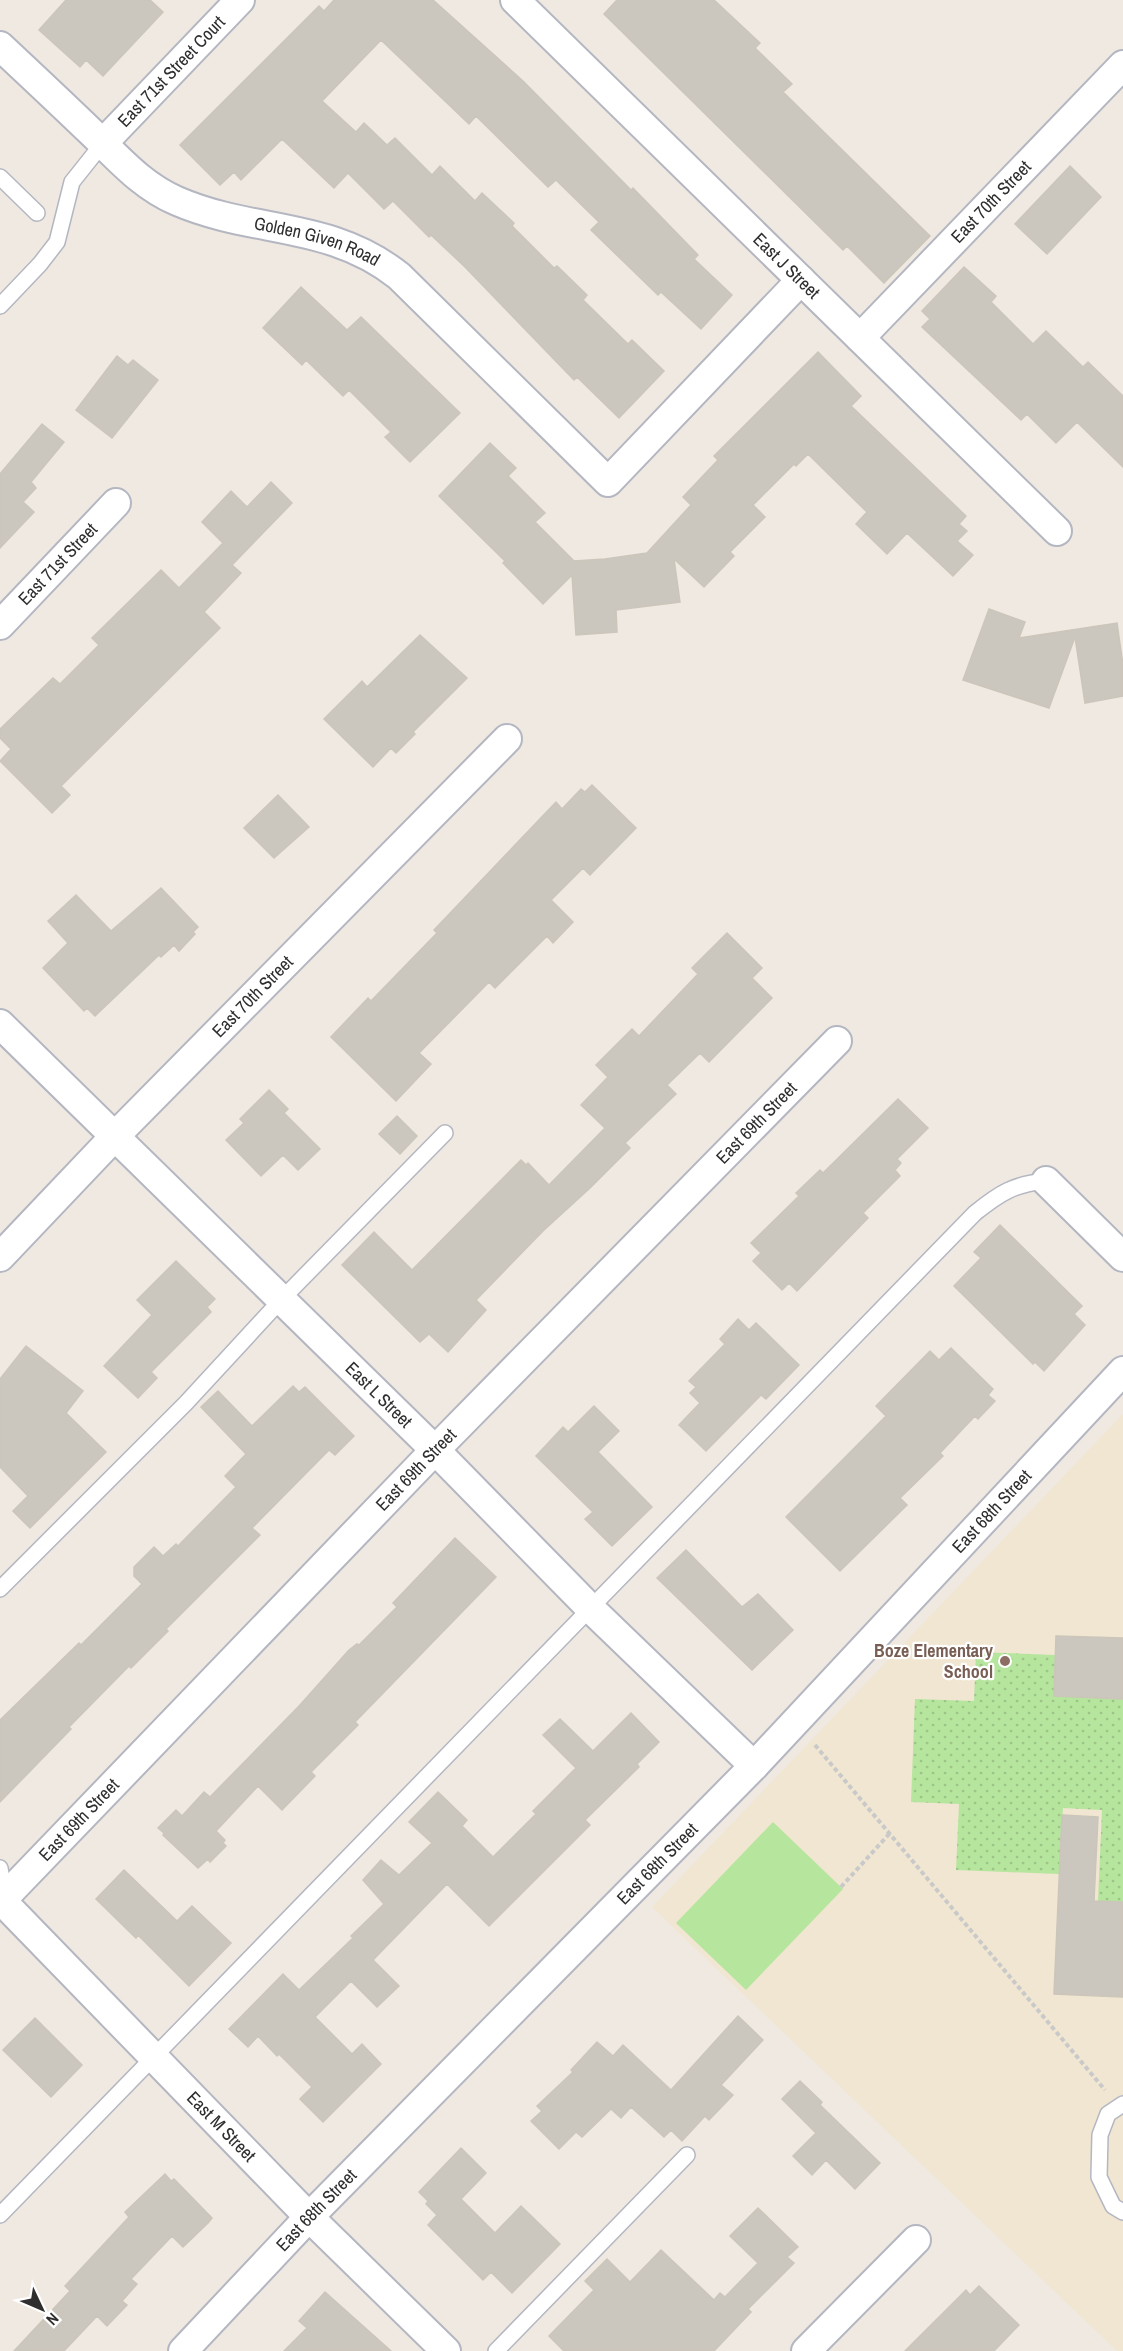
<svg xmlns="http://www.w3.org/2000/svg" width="1123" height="2351" viewBox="0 0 1123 2351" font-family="'Archivo Narrow',sans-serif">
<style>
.education{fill:#f0e6d1}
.grass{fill:#b6e59e}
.park{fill:url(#park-dots)}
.building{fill:#cbc7bf;stroke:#cbc5ba;stroke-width:1.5}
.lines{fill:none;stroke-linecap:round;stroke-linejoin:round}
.lane-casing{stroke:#b4b7c1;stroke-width:18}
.street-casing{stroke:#b4b7c1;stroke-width:32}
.path{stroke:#c9c9c9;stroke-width:4;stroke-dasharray:4.5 3;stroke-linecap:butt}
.lane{stroke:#fff;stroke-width:15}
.street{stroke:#fff;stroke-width:28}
.education-dot{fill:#8d6e63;stroke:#fff;stroke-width:2}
.labels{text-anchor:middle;stroke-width:4.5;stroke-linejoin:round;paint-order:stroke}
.street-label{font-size:18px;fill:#2e2e2e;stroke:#fff}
.education-label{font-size:18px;font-weight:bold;fill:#785e54;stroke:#fff;text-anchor:end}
</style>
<defs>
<pattern id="park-dots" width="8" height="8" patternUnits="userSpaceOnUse" patternTransform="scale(1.5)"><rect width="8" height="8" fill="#b6e59e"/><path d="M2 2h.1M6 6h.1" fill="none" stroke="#9dc588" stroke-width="1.8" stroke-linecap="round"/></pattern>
</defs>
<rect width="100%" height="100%" fill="#efe9e1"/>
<path class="education" d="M1123,1414V2351H1117L652,1907Z"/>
<path class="grass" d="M773,1822L843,1889L746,1990L676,1923Z"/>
<path class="park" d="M976,1652L1055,1655L1123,1699V1902L1098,1901L1102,1810L1063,1808L1059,1874L956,1870L959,1804L911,1802L915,1699L974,1701Z"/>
<path class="building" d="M66,0H150L163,12L103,76L86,60L80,67L39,30Z
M334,0H433L523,81L631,190L633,188L698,255L694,259L732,295L701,329L661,292L658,295L591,230L599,222L556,180L548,187L476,116L469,124L381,40L322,101L356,132L364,123L387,145L395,138L432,175L440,166L475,201L482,193L514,223L512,226L554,268L557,266L587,295L583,300L628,344L632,340L664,371L619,418L577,377L574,380L464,266L431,235L429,237L393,201L384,209L348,173L334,188L282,139L241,180L234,172L220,185L180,145L319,6L324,11Z
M617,0H714L760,43L755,48L792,84L783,92L930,236L884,283L847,246L843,250L604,14Z
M1070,166L1101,197L1047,254L1015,224Z
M964,267L996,296L991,302L1033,344L1046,331L1083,367L1088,362L1123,396V467L1077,422L1056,443L1027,414L1021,420L922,327L930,319L922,311Z
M301,287L347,330L361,317L460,413L410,462L385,437L391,432L349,390L343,396L306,360L302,365L263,328Z
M818,352L861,396L851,406L966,516L959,524L967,531L957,541L973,555L953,576L907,533L887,554L856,524L867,512L808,454L796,466L794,464L753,505L765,517L730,552L734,556L704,587L674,559L680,602L616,610L617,632L576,635L572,575L543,604L503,563L505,561L439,496L490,443L516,468L508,476L545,513L535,522L574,561L605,559L647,553L691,505L683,497L718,460L714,456Z
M117,356L128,365L133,360L158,380L112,438L76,410Z
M42,424L64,442L31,482L36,488L23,502L34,512L0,548V474Z
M271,482L292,503L232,565L241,573L204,612L220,628L61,786L70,795L52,813L0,761L11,749L0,738V729L53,678L60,684L99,645L92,638L161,570L179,588L223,543L202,522L231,491L247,507Z
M989,609L1025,622L1019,638L1117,623L1123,665V696L1085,703L1075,637L1049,708L963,680Z
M420,635L467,678L413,732L415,734L396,753L391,748L373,767L324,719L362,681L367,687Z
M592,785L636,828L590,875L583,868L551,900L573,922L553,943L547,936L495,988L489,982L419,1053L431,1064L396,1101L331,1037L368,998L371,1001L437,933L434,930L556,802L562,809L581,789L585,792Z
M278,795L309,827L274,858L244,828Z
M161,888L198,927L193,932L195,934L179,951L174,945L161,957L159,955L95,1016L87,1008L84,1011L43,968L68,943L48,921L76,895L111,931Z
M727,933L762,968L752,978L772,998L709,1062L700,1053L667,1085L676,1094L625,1143L630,1148L590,1188L543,1231L476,1300L486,1310L448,1352L429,1334L420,1342L342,1265L374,1232L412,1270L521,1160L526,1165L528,1163L549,1185L605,1128L581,1105L608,1077L596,1065L632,1029L639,1036L698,974L692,968Z
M269,1090L288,1109L284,1113L320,1149L298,1170L283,1155L261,1176L226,1140L244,1123L240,1119Z
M898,1099L928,1128L897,1159L901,1163L895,1170L900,1176L863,1213L868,1218L797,1291L789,1283L782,1290L753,1261L761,1253L751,1243L799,1196L796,1193L820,1170L823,1173Z
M397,1116L417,1136L400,1154L379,1134Z
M1000,1225L1082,1306L1074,1314L1085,1325L1044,1371L1035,1362L1033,1364L954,1286L981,1258L974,1252Z
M176,1261L215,1299L207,1307L211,1312L151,1372L157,1378L138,1398L104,1366L152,1315L137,1300Z
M738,1319L749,1330L756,1323L799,1365L766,1399L761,1395L706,1451L679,1425L700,1403L690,1393L696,1387L689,1381L725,1344L720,1339Z
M26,1346L83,1391L66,1413L106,1452L30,1528L13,1511L28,1496L0,1467V1379Z
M951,1348L993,1389L988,1395L995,1401L978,1419L975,1416L940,1453L943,1456L900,1498L907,1505L840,1571L786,1517L886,1416L876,1406L930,1351L939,1360Z
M293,1386L299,1392L305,1387L354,1436L335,1455L329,1450L252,1528L260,1535L166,1629L168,1631L131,1668L129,1666L69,1727L71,1729L0,1802V1720L79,1643L81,1645L142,1584L134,1576V1567L154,1547L163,1556L176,1544L178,1546L236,1487L225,1476L246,1454L201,1407L218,1391L252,1426Z
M594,1406L619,1431L598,1452L652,1507L612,1546L585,1519L593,1512L536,1456L563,1427L568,1432Z
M455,1538L496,1577L355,1722L358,1725L311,1772L315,1776L282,1810L258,1786L216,1831L225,1840L223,1843L226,1846L210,1862L208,1859L198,1868L163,1835L164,1833L158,1828L176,1810L182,1816L204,1792L210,1797L300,1705L349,1650L357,1644L359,1645L397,1607L393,1603Z
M686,1550L742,1607L758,1594L793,1630L752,1670L657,1578Z
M1056,1636L1123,1638V1699L1054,1696Z
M631,1713L659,1742L637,1764L639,1767L585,1820L590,1825L489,1926L447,1884L373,1960L399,1986L377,2007L351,1981L315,2017L352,2054L362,2044L381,2064L323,2122L300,2099L312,2087L279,2054L277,2056L258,2036L248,2047L229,2029L283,1974L299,1990L353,1938L351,1936L384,1904L363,1880L381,1860L399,1875L432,1843L409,1822L438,1792L467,1820L462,1826L493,1857L536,1814L533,1811L576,1768L543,1735L560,1719L593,1751Z
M1062,1815L1098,1817L1094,1901L1123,1902V1997L1054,1994Z
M124,1870L177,1921L192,1906L231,1943L189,1986L138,1935L136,1938L96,1899Z
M738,2016L763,2040L721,2085L733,2095L709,2120L705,2116L682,2141L671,2130L664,2137L631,2107L621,2118L611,2109L582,2137L576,2132L559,2149L531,2121L542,2111L537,2106L573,2072L571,2070L597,2042L613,2056L623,2045L671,2090Z
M35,2018L82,2065L51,2097L3,2050Z
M800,2081L822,2102L820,2105L880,2163L855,2189L826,2160L812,2175L793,2156L816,2133L782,2099Z
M461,2148L486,2173L461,2199L495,2233L521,2206L560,2244L512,2293L491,2272L483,2280L428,2225L437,2215L426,2204L428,2201L419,2192Z
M165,2174L171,2181L174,2179L212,2218L208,2223L183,2247L172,2236L131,2279L137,2284L122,2301L127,2305L107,2326L97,2316L64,2351H14L70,2291L65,2286L129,2217L125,2212Z
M758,2208L798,2247L787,2257L794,2263L748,2309L751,2312L714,2351H564L549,2336L594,2290L585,2281L607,2259L630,2282L661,2250L714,2300L720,2293L725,2297L758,2263L730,2236Z
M979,2286L1019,2325L994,2351H905L966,2290L970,2295Z
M325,2292L391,2351H284L307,2328L299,2321Z"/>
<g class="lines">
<g class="lane-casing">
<path id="lane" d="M0,177L37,213
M0,306L40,264L57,242L72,182L103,143
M0,1589L186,1403L281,1300L445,1133
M0,1868L3,1886L1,1900
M1123,2104L1108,2114L1100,2135L1099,2177L1113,2206L1123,2212
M0,2215L975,1213C1000,1193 1014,1184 1046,1181
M496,2351L687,2155"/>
</g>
<g class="street-casing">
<g id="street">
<path id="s1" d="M515,0L1057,531"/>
<path id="s2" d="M0,46C31,75 62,104 92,133C119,159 142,186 177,201C253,234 330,221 399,276L608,482L801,280"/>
<path id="s3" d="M103,143L240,0"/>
<path id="s4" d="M860,338L1123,65"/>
<path id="s5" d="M0,625L116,503"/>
<path id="s6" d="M0,1024L435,1450L590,1608L754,1766"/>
<path d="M1046,1181L1123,1257"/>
<path id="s7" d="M0,1257L115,1136L507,739"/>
<path id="s8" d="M1,1900L309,2217L446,2351"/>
<path id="s9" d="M0,1902L435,1450L837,1041"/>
<path id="s10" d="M183,2351L309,2217L754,1766L1123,1371"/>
<path d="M806,2351L916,2240"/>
</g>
</g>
<path class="path" d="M815,1745L1105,2090
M841,1887L890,1833"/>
<use href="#lane" class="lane"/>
<use href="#street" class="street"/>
</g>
<circle class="education-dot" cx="1005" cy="1661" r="6"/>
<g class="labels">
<g class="street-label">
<text dy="6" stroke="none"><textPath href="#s3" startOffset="99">East 71st Street Court</textPath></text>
<text dy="6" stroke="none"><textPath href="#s4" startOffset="189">East 70th Street</textPath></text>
<text dy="6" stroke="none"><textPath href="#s2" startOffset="382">Golden Given Road</textPath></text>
<text dy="6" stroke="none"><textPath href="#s1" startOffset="380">East J Street</textPath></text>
<text dy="6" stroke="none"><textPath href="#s5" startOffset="84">East 71st Street</textPath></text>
<text dy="6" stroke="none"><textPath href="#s7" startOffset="363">East 70th Street</textPath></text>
<text dy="6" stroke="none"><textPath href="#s9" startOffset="1086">East 69th Street</textPath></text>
<text dy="6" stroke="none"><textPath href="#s6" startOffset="530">East L Street</textPath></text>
<text dy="6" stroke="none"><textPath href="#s9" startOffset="600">East 69th Street</textPath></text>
<text dy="6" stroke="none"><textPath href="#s10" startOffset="1166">East 68th Street</textPath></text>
<text dy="6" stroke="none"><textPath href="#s9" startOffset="114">East 69th Street</textPath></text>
<text dy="6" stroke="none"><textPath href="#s10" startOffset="680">East 68th Street</textPath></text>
<text dy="6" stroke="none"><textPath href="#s8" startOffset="316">East M Street</textPath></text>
<text dy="6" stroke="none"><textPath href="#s10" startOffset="194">East 68th Street</textPath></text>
</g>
<g class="education-label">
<text x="993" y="1657">Boze Elementary<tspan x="993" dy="21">School</tspan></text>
</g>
</g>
<g transform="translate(42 2309) rotate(134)" stroke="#ffffff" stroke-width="4.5" paint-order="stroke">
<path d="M0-4.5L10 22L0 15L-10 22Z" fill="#2e2e2e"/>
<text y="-9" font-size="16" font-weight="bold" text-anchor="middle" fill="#2e2e2e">N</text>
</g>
</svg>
